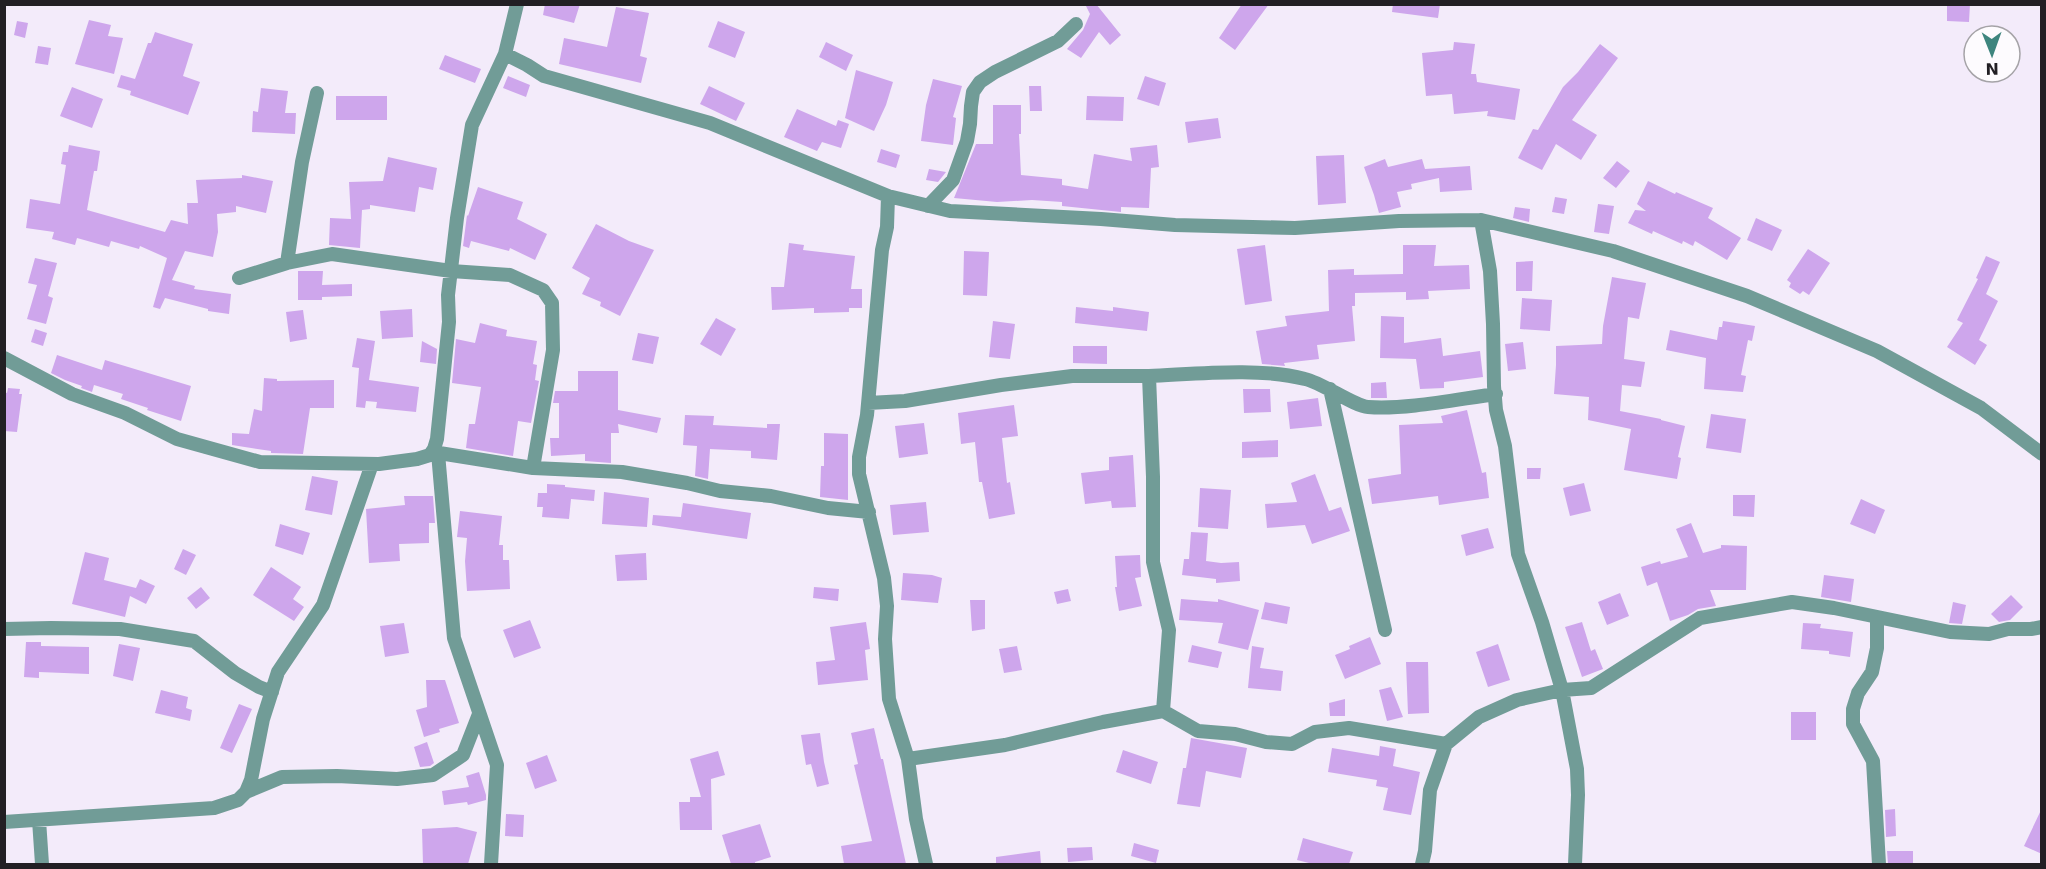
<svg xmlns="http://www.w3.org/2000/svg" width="2046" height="869" viewBox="0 0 2046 869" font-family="'DejaVu Sans',sans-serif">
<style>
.building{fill:#cea6ec}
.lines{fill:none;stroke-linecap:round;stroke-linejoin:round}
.minor{stroke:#719c97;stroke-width:14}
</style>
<rect width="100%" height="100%" fill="#f3ebfa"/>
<path class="building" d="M545,4H580L574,23L543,15Z
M1085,4H1096L1121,35L1110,45L1099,32L1081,58L1067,49L1083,30L1090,14Z
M1242,4H1269L1235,50L1219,38Z
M1393,4H1440L1438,18L1392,12Z
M1947,4H1970L1969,22L1947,21Z
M616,7L649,13L640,56L647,58L641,83L559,64L564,38L607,47Z
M89,20L111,25L108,36L123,38L114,74L75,64Z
M17,21L28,23L25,38L14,35Z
M718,21L745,32L735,58L708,47Z
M155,32L193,44L183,76L200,82L188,115L130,95L131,91L117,87L121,75L135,79L148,43H151Z
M826,42L853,55L846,71L819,57Z
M1454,42L1475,44L1471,74H1476L1477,82L1520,89L1515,120L1487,116L1488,111L1454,114L1452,94L1426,96L1422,53L1453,50Z
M1600,44L1618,58L1572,120L1597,135L1581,160L1556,144L1542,170L1518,158L1533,129L1538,130L1563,87L1578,72Z
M38,46L51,48L48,65L35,63Z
M445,55L481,69L475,83L439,69Z
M856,70L893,82L886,105L874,131L845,118Z
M508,76L530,85L526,97L503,88Z
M1145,76L1166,83L1159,106L1137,99Z
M933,79L962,86L953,117L956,118L953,145L921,141L926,105Z
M709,86L745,103L736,121L700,104Z
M1029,86H1041L1042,111H1030Z
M72,87L103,99L92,128L60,116Z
M261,88L288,91L285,113H296L295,134L252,132L253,111L258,112Z
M336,96H387V120H336Z
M1087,96L1124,97L1123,121L1086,120Z
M993,105H1021V134H1019L1021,175L1062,179V185L1088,189L1094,154L1132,161L1130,148L1157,145L1159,167L1151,168L1149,208L1121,207V212L1062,206V202L1032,200L997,202L954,198L976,144H993Z
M797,109L836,126L838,120L849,124L841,148L822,142L817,151L784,137Z
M1218,118L1221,138L1188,143L1185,122Z
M69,145L100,151L97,171H94L87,210L165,232L171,220L188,224L187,203H198L196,180L242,178V175L273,181L266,213L236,206V212L217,214L218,232L213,257L185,251L172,280L195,286L194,289L231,294L229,314L208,311V309L165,298L160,309L153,307L167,258L140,246L139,249L111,241L109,247L77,238L75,245L52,239L54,232L26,228L30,199L60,204L66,165L61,164L63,152H68Z
M881,149L900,155L896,168L877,162Z
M1344,155L1346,203L1318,205L1316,156Z
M388,157L437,168L433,190L419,187L415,212L370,205V209L362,210L360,248L329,245L330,218L351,219L349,182L383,181Z
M1385,159L1388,167L1422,159L1425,169L1470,166L1472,190L1440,192L1439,178L1411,184L1412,189L1397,192L1401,207L1379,213L1374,195L1364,167Z
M1617,161L1630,171L1616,188L1603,178Z
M929,169L946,172L938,182L926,180Z
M1648,181L1675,194L1676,192L1713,208L1708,218L1741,238L1727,260L1695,241L1693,246L1683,241L1682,244L1653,231L1652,234L1628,223L1635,210L1646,211L1637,204Z
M478,187L523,202L517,219L547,234L535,260L510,248L509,251L471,241L469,248L463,246L467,215L468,216Z
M1555,197L1567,199L1564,214L1552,212Z
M1598,204L1614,206L1609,234L1594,232Z
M1515,207L1530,209L1529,222L1513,218Z
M1756,218L1782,230L1772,251L1747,240Z
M596,224L629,241L654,250L620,316L600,306L601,302L582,294L590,278L572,268Z
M789,243L804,245L803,250L855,256L851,289H862V308H849V312L814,313V308L772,310L771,287H784Z
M1265,245L1272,301L1245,305L1237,249Z
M1403,245H1436L1434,266L1469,265L1470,289L1428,291L1429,299L1406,300V292L1355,293V306H1352L1355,341L1317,345L1319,359L1284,363L1285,366L1262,364L1256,331L1287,326L1285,316L1329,311L1328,270L1354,269V275L1403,274Z
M1808,249L1830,263L1809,295L1803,291L1800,294L1789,287L1791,283L1787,280Z
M964,251L989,252L987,296L963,295Z
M1986,256L2000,262L1986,294L1998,301L1979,340L1987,345L1975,365L1947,347L1963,323L1957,320L1978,279L1976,278Z
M35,258L57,263L48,296L53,298L46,324L27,319L37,285L28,283Z
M1533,261L1532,291H1516V262Z
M298,271H323L322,285L352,284V296L322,297V300H298Z
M1612,277L1646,283L1639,319L1628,317L1624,359L1645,362L1641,387L1622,385L1620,411L1661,419V420L1685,426L1678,457L1681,458L1677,479L1624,470L1631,429L1588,420L1589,397L1554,394L1556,365V346L1602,344L1603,326Z
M1522,298L1552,300L1550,331L1520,329Z
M1076,307L1113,311V307L1149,312L1147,331L1075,323Z
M412,309L413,337L382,339L380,311Z
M303,310L307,339L290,342L286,312Z
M1381,316L1404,317V343L1441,338L1443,356L1480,351L1483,377L1444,382V388L1420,389L1416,359L1380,358Z
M716,318L736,329L721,356L700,344Z
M993,321L1015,324L1010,359L989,357Z
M1723,321L1755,326L1752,341L1748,340L1741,375L1746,376L1743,392L1704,389L1706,358L1666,350L1670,330L1717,340L1719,327H1722Z
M480,323L507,330L506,336L537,341L533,364L537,365L535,380L539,381L531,423L518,421L513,456L466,448L469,424H475L481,387L452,383L456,339L475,343Z
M35,329L47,333L43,346L31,342Z
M638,333L659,337L653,364L632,360Z
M357,338L375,341L369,380L419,387L416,412L376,408L377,402L366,401L365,408L356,407L359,368L352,367Z
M422,341L437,349L436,364L420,362Z
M1523,342L1526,369L1508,371L1505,344Z
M1073,346H1107V364L1073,363Z
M57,355L102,370L105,360L191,386L181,421L147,410L148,408L121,399L123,394L94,385L92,392L81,388L82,386L65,380L51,373Z
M578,371H618V410L661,418L657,433L618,424L619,433H611V463L585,461V454L551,456L550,438H559V403H553L555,391H578Z
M264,378L277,379V381L334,380V408H310L303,454L271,453V451L232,445V433L249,434L254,409L262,411Z
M1386,382L1387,398H1371V383Z
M8,388L20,389L19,394H22L17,432L4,431V392L7,393Z
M1243,389H1270L1271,412L1244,413Z
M1318,398L1322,426L1290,429L1287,402Z
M1014,405L1018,436L1002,438L1007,483L1010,482L1015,514L989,519L982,482H979L975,442L961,444L958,413Z
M1467,410L1482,473L1486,472L1489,498L1439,505L1438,496L1372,504L1368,479L1401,474L1399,425L1443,423L1441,416Z
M1711,414L1746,419L1741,453L1706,448Z
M685,415L714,416L713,425L767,428V424H780L777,460L751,458V451L710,449L708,479L695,476L697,446L683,445Z
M924,423L928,454L899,458L895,426Z
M824,433L848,434V500L820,497L821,466H824Z
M1278,440V457L1242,458V442Z
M1133,455L1136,507L1112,508L1111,501L1085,504L1081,473L1109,470V457Z
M1527,468H1541L1540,479H1527Z
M1315,474L1329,511L1341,507L1350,531L1312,544L1305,525L1267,528L1265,504L1297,502L1291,483Z
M312,476L338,481L332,515L305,510Z
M1584,483L1591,511L1570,516L1563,488Z
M547,484L565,485V487L595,490L594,501L571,499L569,519L542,517L543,507H537L538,493H547Z
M1200,488L1231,490L1228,529L1198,527Z
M604,492L649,498L647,527L602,524Z
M1733,495H1755L1754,517L1733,516Z
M404,496H433L435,523H429V543L399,544L400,561L369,563L366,509L405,505Z
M1861,499L1885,510L1875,534L1850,524Z
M926,502L929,532L893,535L890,505Z
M683,503L751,513L747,539L652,525L653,515L681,517Z
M460,511L502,516L499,545H503V560H509L510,589L467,591L465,561L467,538L457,537Z
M1691,523L1703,553L1721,548V545L1747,546L1746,590H1710L1716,606L1698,609L1688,615L1670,621L1657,582L1647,586L1641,567L1660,561L1661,564L1688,557L1676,529Z
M280,524L310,533L303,555L275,546Z
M1488,528L1494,548L1466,556L1461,535Z
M1191,532L1208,533L1206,561L1221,563L1239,562L1240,581L1216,583V579L1182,575L1184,559H1189Z
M183,549L196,555L186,575L174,569Z
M85,552L109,558L104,580L136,588L140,579L155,586L146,604L130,596L125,617L72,604Z
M646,553L647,580L617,581L615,555Z
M1140,555L1141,577L1135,578L1142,606L1119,611L1115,587H1117L1115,556Z
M271,567L301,587L293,599L304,607L294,621L253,595Z
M903,573L932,575L942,578L938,603L901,600Z
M1824,575L1854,579L1851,602L1821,597Z
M201,587L210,598L196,609L187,598Z
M814,587L839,589L838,601L813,598Z
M1068,589L1071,601L1057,604L1054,592Z
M1620,593L1629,616L1607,625L1598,602Z
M2011,595L2023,607L2010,620L1999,622L1991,614Z
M1181,599L1218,602V599L1259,610L1248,650L1218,643L1223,623L1179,620Z
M970,600H985V629L972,631Z
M1265,602L1290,607L1287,624L1261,619Z
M1953,602L1966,605L1962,624L1949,623Z
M530,620L541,648L514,658L503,630Z
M866,622L870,649L865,650L868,680L818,685L816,662L835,660L830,627Z
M1582,622L1591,651L1595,649L1603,669L1582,677L1565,627Z
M404,623L409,653L385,657L380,626Z
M1803,623L1821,624L1820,628L1853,632L1850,657L1829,654V651L1801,649Z
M1370,637L1381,664L1345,679L1335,655L1350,649L1349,646Z
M26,642H41V646L89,647V674L39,672V678L24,677Z
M119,644L140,648L133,681L113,676Z
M1498,644L1510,680L1488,687L1476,652Z
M1192,645L1222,652L1218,668L1188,662Z
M1017,646L1022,670L1004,673L999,649Z
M1252,646L1264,648L1260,668L1283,671L1281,691L1248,688Z
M1406,662H1428L1429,713L1408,714Z
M426,680H445L459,723L439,729L440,732L424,737L416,710L427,707Z
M1391,687L1403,717L1387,721L1379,690Z
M161,690L188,697L186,708L192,710L190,721L155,713Z
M1345,699V716H1330L1329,703Z
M239,704L252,709L232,753L220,748Z
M1791,712H1816V740H1791Z
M874,728L881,759H883L906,864H844L841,846L872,841L854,765L858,764L851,733Z
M820,733L824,762L829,784L817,787L811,764L806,765L801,735Z
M1191,738L1247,748L1241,778L1206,771L1200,807L1177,804L1183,768H1186Z
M427,742L434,763L430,766L420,767L414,747Z
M1380,746L1396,749L1393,766L1420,772L1411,815L1383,810L1388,788L1376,786L1377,780L1328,772L1332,748L1379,756Z
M1123,750L1158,762L1151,784L1116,772Z
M718,751L725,775L711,779L712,830H680L679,802H690V797H701L690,759Z
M547,755L557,781L535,789L526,763Z
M479,772L486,795V800L468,805L467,802L444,805L442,791L469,787L466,776Z
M2042,808V854L2024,846Z
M1895,809L1896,836L1886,837L1885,810Z
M506,814L524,815L523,837L505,836Z
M760,824L771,857L755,862V864H731L722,835Z
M457,827L477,832L468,864H423L422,829Z
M1303,838L1353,852L1349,864H1313L1297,860Z
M1134,843L1159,850L1156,863L1131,856Z
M1092,847L1093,860L1068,862L1067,848Z
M1040,851L1041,864H996V857Z
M1887,851H1913V864H1888Z"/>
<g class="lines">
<path class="minor" d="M505,54L527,65L544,76L710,123L888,196L950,211L1101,219L1175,225L1295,228L1399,221L1481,220L1613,251L1747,296L1877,351L1981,408L2042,454
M888,196L887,227L882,250L867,415L859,457V474L884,578L887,606L885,639L889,699L908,759L916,819L926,864
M928,206L953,180L967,141L970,124L971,106L973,92L980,82L995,72L1058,41L1076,24
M1481,220L1490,271L1493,324L1494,386L1496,410L1505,446L1518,554L1542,622L1562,690L1577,769L1578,795L1575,864
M287,263L302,162L317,93
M239,278L287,263L332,254L451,271L510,275L543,290L552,303L553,350L533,468
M4,358L72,394L125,413L177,439L260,462L379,464L417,459L430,455L434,449L437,439L449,322L448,295L457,218L472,125L505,54L517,4
M1330,389L1385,630
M868,403L905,401L1001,385L1072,376H1149
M433,452L533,468L622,472L687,483L720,491L771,496L828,508L869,512
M438,453L454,638L497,765L491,864
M1877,617V648L1872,672L1858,693L1853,709V724L1873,761L1879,864
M4,629L51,628L120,629L194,641L235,673L259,687L272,692
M1163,711L1198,731L1235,734L1266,742L1292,744L1315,732L1349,728L1446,744
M908,759L1005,745L1103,722L1163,711L1169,630L1153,562V477L1149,376C1196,374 1259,367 1305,379C1323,383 1354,406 1368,407C1405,410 1458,399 1496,394
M246,792L282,777L337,776L397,779L433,775L463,755L479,714
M39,820L42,864
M4,822L214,808L238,800L246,792L251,780L263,719L278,672L323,605L372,464
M1422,864L1425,851L1430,790L1446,744L1479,717L1517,700L1562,690L1591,688L1700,618L1792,602L1834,608L1950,632L1989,634L2008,629H2031L2042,627"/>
</g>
<rect width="2046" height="869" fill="none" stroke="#221f24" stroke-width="12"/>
<g transform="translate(1992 54) rotate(179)"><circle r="28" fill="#fdfbfe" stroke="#a5a3a7" stroke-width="1.5"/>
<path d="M0-4.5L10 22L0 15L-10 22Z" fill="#3e857e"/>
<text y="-9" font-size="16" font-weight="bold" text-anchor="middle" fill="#221f24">N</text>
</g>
</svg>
